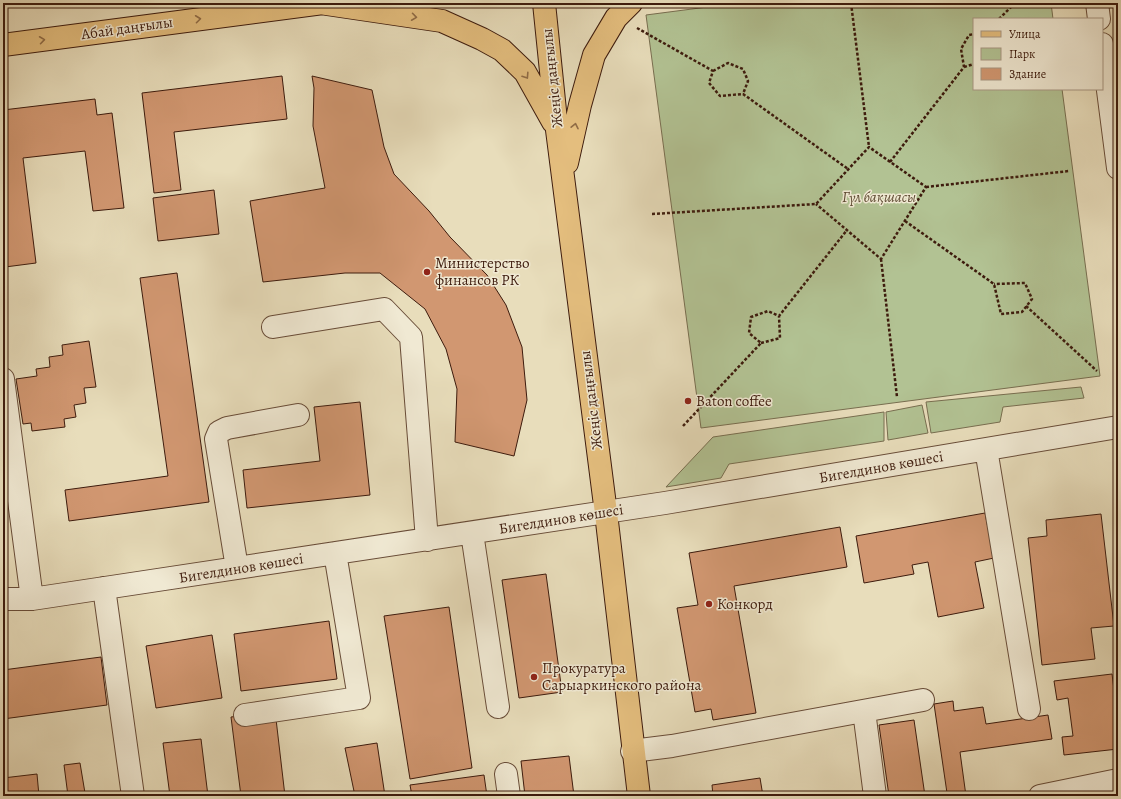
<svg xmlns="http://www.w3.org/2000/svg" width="1121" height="799" viewBox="0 0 1121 799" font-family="Alegreya,serif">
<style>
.green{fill:#b2c293;stroke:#786e50}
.building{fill:#d19771;stroke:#3d1b0d}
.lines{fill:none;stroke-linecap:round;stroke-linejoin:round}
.minor-casing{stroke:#684c38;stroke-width:24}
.major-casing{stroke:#3d1b0d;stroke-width:24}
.path{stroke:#3d1b0d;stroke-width:2.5;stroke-dasharray:3 2;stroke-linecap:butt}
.minor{stroke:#f0e9d3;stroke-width:22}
.major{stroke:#e4be7e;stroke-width:22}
.oneway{stroke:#906c46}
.poi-dot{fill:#8f2418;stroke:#f0e9d3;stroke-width:1.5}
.labels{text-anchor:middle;stroke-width:3;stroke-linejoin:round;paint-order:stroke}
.street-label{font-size:15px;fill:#3d1b0d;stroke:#f0e9d3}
.park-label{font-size:15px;font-style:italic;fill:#604d35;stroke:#f0e9d3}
.poi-label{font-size:15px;fill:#3d1b0d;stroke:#f0e9d3;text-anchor:start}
</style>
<rect width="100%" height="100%" fill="#e8ddbb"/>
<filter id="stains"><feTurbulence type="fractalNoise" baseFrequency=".005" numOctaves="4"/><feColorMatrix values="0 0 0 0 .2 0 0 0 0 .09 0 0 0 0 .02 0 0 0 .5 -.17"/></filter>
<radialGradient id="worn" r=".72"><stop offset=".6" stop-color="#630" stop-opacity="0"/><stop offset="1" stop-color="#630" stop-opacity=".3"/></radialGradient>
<path class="green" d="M738,3H1051L1053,19H974V89H1062L1100,376L701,428L646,15Z
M1081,387L1084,398L1003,407L1000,422L931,433L926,402Z
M922,405L928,433L888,440L886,412Z
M884,412V441L729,464L721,478L666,487L713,437Z"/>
<path class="building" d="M282,76L287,119L174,132L181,190L154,193L142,93Z
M312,76L372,90L384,147L394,174L429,211L450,237L487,275L506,305L522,347L527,400L514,456L455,442L457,389L446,349L425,309L380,273H345L263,282L250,201L325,188L313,126L314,88Z
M95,99L97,115L112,113L124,208L93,211L85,151L23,158L36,263L5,267L3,252V110Z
M214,190L219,234L158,241L153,198Z
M177,273L209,502L69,521L65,490L168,476L140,278Z
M89,341L96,387L84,388L86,403L74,405L76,417L64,419L65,427L32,431L31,423L23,424L16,379L37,376L36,369L50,367L49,357L63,355L62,345Z
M360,402L370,495L247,508L243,470L320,461L314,407Z
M985,513L994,558L975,562L984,608L938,617L928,562L912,565L914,574L864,583L856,536Z
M1101,514L1114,626L1091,628L1095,659L1042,665L1028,538L1047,536L1046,520Z
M840,527L847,567L734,586L756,713L713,720L711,709L695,712L677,608L698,605L689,553Z
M546,574L562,692L519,698L502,580Z
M449,607L472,768L410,779L384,616Z
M329,621L337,679L241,691L234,634Z
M212,635L222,698L156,708L146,646Z
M101,657L107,705L3,719V670Z
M1112,674L1118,722V749L1064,755L1062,737L1073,736L1068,698L1057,700L1054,681Z
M953,701L954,711L983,707L986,724L1048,715L1052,739L960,752L966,796H889L879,725L914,720L925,796L947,793L934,704Z
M256,714L276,719L285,796H241L231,717Z
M201,739L208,796H170L163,743Z
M377,743L385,796H355L345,748Z
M569,756L574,796H525L521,761Z
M80,763L85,793L68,796L64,765Z
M37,774L39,796H3V778Z
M484,775L487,796H412L410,785Z
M760,778L763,796H713L712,785Z
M1118,791V796H1084Z"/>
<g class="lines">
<g class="minor-casing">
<path id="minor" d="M1097,3L1099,19
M1102,44L1118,168
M273,327L384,309L411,337L427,540
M3,379L32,599
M986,449L1029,709
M472,533L498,707
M237,568L216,439L219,432L227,428L298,415
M104,588L133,796
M3,599H32L665,503L1118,427
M864,711L875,796
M245,715L359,698L335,553
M632,751L672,746L923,700
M506,774L509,796
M1040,796L1118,780"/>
</g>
<g class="major-casing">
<path id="major" d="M320,3L442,21L482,39L502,50L525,72L553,122
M544,3L557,130L606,513L639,796
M3,45L323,3
M567,163L580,105L594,55L616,18L631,3"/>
</g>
<path class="path" d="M851,3L869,147
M999,19L1015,3
M637,28L713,71L709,83L720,96L743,94L848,169
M964,67L974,64
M713,71L728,63L743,69L748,81L743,94
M890,162L964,67L961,49L969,35L974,34
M926,187L1069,171
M652,214L816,204L869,147L926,187L881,259L816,204
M905,221L994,284L1001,314L1022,312L1032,299L1025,283L994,284
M881,259L897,397
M1026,306L1097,371
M761,343L780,338L779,316
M683,426L761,343L749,333L751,317L768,311L779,316L847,230"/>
<use href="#minor" class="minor"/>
<use href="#major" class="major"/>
</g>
<defs><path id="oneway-chevron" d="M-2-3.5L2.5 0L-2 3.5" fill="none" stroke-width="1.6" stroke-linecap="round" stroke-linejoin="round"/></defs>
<g class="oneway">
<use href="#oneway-chevron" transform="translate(414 17) rotate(8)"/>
<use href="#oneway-chevron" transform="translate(198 19) rotate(-7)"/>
<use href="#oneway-chevron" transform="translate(42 40) rotate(-8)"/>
<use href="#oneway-chevron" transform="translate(526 76) rotate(57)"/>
<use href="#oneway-chevron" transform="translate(575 126) rotate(-78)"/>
</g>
<g class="poi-dot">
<circle cx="427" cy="272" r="4"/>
<circle cx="688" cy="401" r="4"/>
<circle cx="709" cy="604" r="4"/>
<circle cx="534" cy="677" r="4"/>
</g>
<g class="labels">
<g class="street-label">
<text transform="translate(127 28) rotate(-8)" y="5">Абай даңғылы</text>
<text transform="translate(552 78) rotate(-96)" y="5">Жеңіс даңғылы</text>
<text transform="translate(591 400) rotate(-97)" y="5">Жеңіс даңғылы</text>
<text transform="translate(881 467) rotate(-10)" y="5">Бигелдинов көшесі</text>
<text transform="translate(561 519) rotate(-9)" y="5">Бигелдинов көшесі</text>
<text transform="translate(241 568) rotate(-9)" y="5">Бигелдинов көшесі</text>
</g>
<g class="park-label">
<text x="879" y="202">Гүл бақшасы</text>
</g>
<g class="poi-label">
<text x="435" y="268">Министерство<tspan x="435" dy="17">финансов РК</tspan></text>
<text x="696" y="406">Baton coffee</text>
<text x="717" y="609">Конкорд</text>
<text x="542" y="673">Прокуратура<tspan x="542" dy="17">Сарыаркинского района</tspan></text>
</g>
</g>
<rect width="1121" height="799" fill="none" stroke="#e8ddbb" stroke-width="16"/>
<rect x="4" y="4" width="1113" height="791" fill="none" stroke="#3d1b0d" stroke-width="2"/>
<rect x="8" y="8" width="1105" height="783" fill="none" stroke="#3d1b0d"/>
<rect x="973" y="18" width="130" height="72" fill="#f0e9d3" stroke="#a89784"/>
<rect x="981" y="31" width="20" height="6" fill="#e4be7e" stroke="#a89784"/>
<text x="1009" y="38" font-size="12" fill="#3d1b0d">Улица</text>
<rect x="981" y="48" width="20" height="12" fill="#b2c293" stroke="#a89784"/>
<text x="1009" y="58" font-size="12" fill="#3d1b0d">Парк</text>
<rect x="981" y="68" width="20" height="12" fill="#d19771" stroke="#a89784"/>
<text x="1009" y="78" font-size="12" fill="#3d1b0d">Здание</text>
<rect width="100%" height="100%" filter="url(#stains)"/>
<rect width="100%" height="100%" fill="url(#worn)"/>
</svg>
